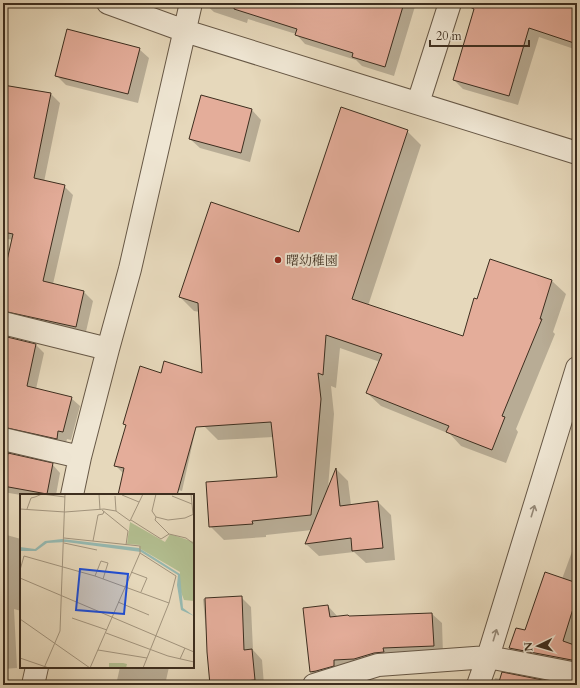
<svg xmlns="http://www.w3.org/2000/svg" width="580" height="688" viewBox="0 0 580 688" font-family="Cardo,'Noto Serif JP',serif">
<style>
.shadow{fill:#0003}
.building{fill:#e4ad9a;stroke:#3d2e1f}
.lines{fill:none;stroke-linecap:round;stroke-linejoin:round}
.minor-casing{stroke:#675846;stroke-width:24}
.minor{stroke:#efe6d3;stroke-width:22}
.oneway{stroke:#968a79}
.poi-dot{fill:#8f2418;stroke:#efe6d3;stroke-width:1.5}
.labels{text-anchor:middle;stroke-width:4;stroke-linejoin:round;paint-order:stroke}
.poi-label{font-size:13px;fill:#3d2e1f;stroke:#efe6d3;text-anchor:start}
.inset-road{fill:none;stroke:#a2947d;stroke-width:1}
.view{fill:#1d4ed8;fill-opacity:0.15;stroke:#1d4ed8;stroke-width:2}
.inset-edge{fill:none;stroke:#3d2e1f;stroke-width:2}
</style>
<rect width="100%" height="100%" fill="#e6d8bb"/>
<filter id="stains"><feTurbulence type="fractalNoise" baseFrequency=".005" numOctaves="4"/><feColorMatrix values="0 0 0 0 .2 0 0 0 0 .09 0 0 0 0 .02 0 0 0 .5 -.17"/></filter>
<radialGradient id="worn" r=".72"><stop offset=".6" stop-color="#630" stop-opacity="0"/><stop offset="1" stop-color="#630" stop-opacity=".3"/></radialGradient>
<path class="shadow" d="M204,3H416L394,76L362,66L356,60L305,44L296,34L248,19L247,23L214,12Z
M473,3H577V50L539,37L518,105L463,89L454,80L474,10L472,7Z
M139,49L149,58L138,103L66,85L56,75Z
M3,86L51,94L60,103L44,182L64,186L73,195L53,284L84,292L93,301L85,336L3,321V283L13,240L3,238Z
M201,96L252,110L261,120L250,162L200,148L190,139Z
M407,131L421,145L368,306L464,338L478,300L491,261L552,281L566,294L553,332L555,334L516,429L518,432L506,463L461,446L450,434L381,406L367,393L380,362L340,348L336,388L331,386L334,414L328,488L336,469L348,481L351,505L378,502L391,515L395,560L366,563L354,552L319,556L306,544L312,530L266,535V537L224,540L210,526L278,478L274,437L218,440L204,426L202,401L182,491L172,488L170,495H119L124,474L115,465L127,426L125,424L161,374H204L200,312L194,311L180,297L300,233Z
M3,337L36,345L44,353L36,389L71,398L80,406L71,440L67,439L65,447L3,438Z
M3,453L52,464L60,473L56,495H21L3,492Z
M3,534L21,539V611L14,609L17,668L3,669Z
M577,538V672L524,662L511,648L526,631L562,579Z
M241,597L251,607L253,650L262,660L264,685H211L203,599Z
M328,606L338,617L432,614L442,623L443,655L320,681L311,672Z
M120,667H169L165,685H116Z
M495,678L501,679L563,685H493Z"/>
<path class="building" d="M235,3H404L385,67L352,57L353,53L295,35L297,29L234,9Z
M471,3H558L577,9V44L529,28L509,96L453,80L474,9L470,7Z
M67,29L140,48L128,94L55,76Z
M3,85L51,93L34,178L65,185L43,281L84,291L76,327L3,311V278L13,234L3,232Z
M201,95L252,109L241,153L189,139Z
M341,107L408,130L352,299L463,336L474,298L477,299L490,259L552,280L540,319H542L502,416L505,417L492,450L446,432L449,426L366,393L382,354L326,335L323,375L318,373L321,399L311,515L252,521L253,524L209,527L206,482L277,477L271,422L196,427L177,495H118L124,468L114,466L126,425L123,424L140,366L161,373L164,361L202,373L198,303L179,297L211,202L299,232Z
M3,336L36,344L27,386L72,397L63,432L58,431L57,439L3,427Z
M8,453L53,463L47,494L3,486V480Z
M336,468L340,506L378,501L383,548L352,551L351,538L305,544Z
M545,572L577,583V596L563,641L577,646V661L509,648L516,628L525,630Z
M242,596L244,650L252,649L255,680L235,682V685H210L207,652L205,598Z
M328,605L330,617L348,615L349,616L432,613L434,646L383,648L384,652L374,653L354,659L334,660V666L316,671L310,672L303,608Z
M502,672L568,685H498Z"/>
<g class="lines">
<g class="minor-casing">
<path id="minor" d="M108,3L185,31L577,153
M418,103L450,3
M3,323L108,349
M3,439L80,457
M72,495L80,457L108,349L130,269L191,3
M33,685L37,667
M314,685L378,665L488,657L577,674
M478,685L488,657L577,368"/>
</g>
<use href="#minor" class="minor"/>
</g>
<defs><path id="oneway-shaft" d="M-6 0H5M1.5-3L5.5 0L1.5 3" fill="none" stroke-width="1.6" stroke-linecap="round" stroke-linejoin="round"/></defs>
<g class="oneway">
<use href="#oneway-shaft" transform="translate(533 511) rotate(-73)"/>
<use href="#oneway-shaft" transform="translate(495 635) rotate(-73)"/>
</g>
<circle class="poi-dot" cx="278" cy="260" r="4"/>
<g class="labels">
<g class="poi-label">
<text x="286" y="265">曙幼稚園</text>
</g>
</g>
<g transform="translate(20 494)">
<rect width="174" height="174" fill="#e6d8bb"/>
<path d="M110,28L145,48L150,40L174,48V107L164,106L159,93L160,78L119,54L120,51L107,50ZM89,169H103L107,170L106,174H89Z" fill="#b3bf91"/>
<path d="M42,45L119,54L160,80L163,114L174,122L161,116L157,91L158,81L121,58L46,48L27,49L16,57H0V53L15,55L25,47Z" fill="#96b9b1"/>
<path class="inset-road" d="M79,0L80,16M136,0L132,17L136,23L148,26L165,24L174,20M171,0L173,20M102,1L119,8M95,2L96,17M152,2L172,10M0,15L45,18L84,15L96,17L110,27L123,0M7,15L11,4L15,3L22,0L45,3M82,16L108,37L106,51M136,23L135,26L149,40L166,44L174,50M111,26L141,45L149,40M44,44L120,52V59L70,174M73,47L78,21L83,20L84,17M44,49L77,56M120,59L156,82L149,109L123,174M0,76L4,62L75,82L149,109M111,78L127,84L121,98M75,82L81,67L88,69L83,85M0,84L174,158M98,108L129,121M52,124L87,136M0,125L70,174M86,139L148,162L174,168M78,156L127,164M0,164L29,174M160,165L165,154M24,174L40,137L45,0"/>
<path class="view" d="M60,75L108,80L104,120L56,116Z"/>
<rect width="174" height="174" class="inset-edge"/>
</g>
<rect width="580" height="688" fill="none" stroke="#e6d8bb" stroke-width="16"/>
<rect x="4" y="4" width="572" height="680" fill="none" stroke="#3d2e1f" stroke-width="2"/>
<rect x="8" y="8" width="564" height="672" fill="none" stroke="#3d2e1f"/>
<g transform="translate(538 646) rotate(265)" stroke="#efe6d3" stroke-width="3" paint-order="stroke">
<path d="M0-3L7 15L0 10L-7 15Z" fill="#3d2e1f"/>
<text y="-6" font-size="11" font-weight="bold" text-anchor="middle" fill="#3d2e1f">N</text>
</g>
<path d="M430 40v6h99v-6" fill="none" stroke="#3d2e1f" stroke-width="2"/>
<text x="436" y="40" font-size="12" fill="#3d2e1f" stroke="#efe6d3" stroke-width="3" paint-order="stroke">20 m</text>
<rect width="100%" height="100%" filter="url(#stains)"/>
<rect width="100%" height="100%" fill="url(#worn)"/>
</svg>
